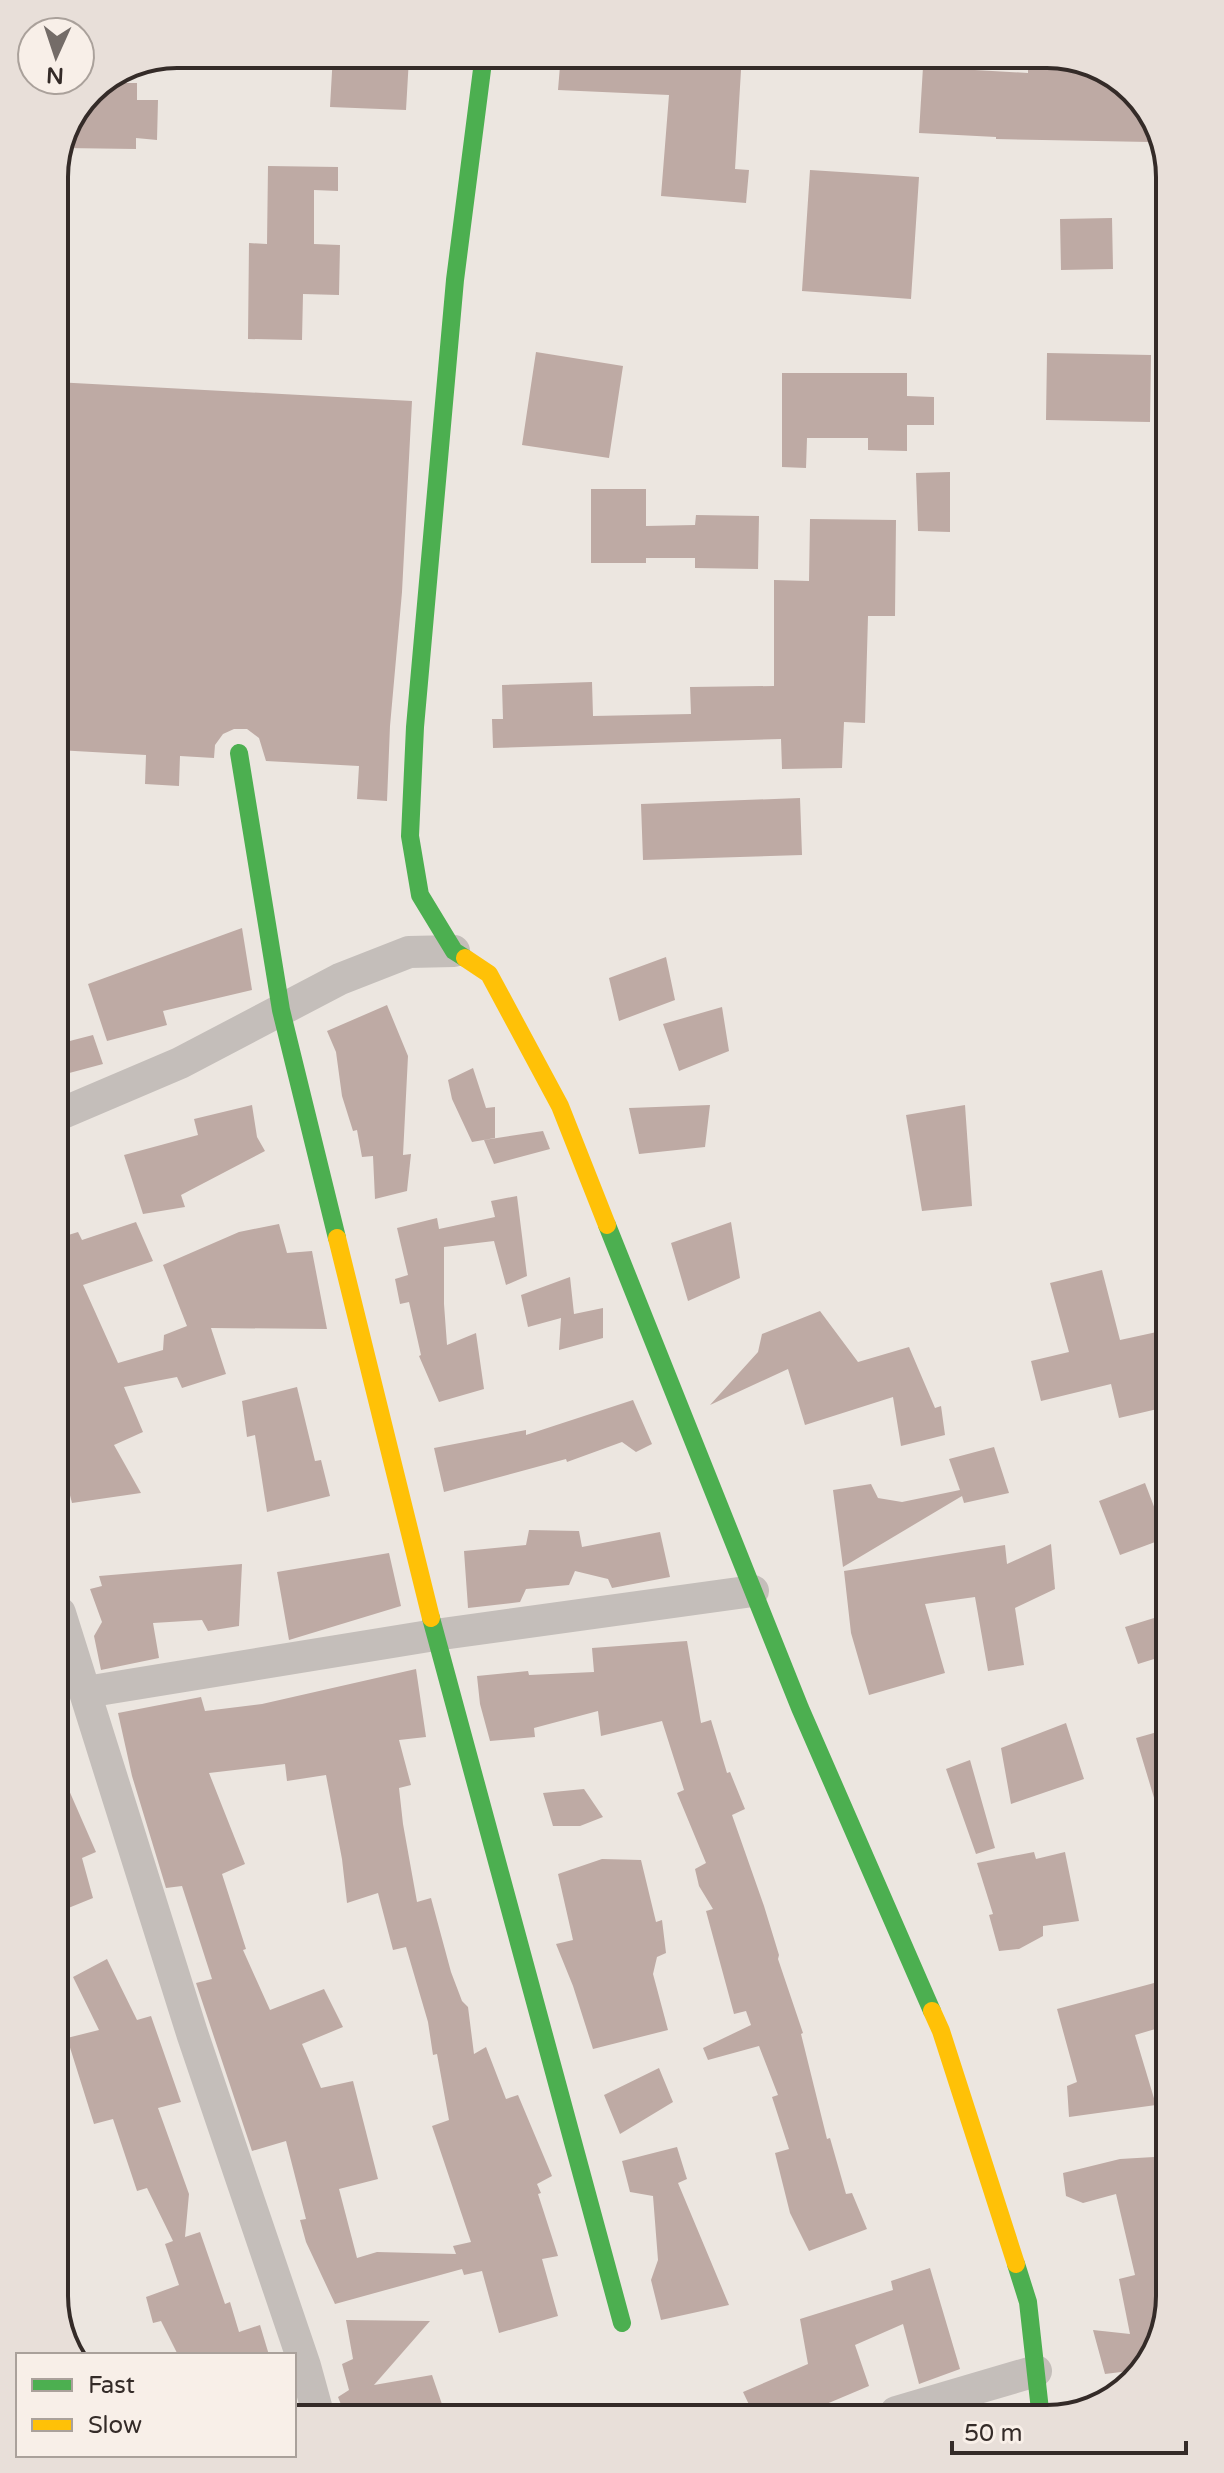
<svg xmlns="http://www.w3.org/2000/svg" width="1224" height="2473" viewBox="0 0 1224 2473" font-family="'Varela Round',sans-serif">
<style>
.building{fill:#beaaa4;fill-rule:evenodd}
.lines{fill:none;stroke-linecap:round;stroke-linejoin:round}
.street{stroke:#c4beba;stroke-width:32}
.fast{stroke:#4caf50;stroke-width:18}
.slow{stroke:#ffc107;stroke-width:18}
.rim{fill:none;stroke:#342b28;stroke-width:4}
</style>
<rect width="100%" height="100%" fill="#ece6e0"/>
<path class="building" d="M333,54L409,58L406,110L330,107Z
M561,54H627L626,64L673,68L674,54H742L735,169L749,170L746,203L661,196L669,95L558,90Z
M1028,60L1074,61L1122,79L1150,116V142L996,139V137L919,133L923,67L1028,73Z
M107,83H137V100H158L157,140L136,138V149L64,148L90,90Z
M268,166L338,167V191L314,190V244L340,245L339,295L303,294L302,340L248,339L249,243L267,244Z
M810,170L919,177L911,299L802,291Z
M1112,218L1113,269L1061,270L1060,219Z
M536,352L623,366L609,458L522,445Z
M1047,353L1151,355L1150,422L1046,420Z
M782,373H907V396L934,397V425H907V451L868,450V438H807L806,468L782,467Z
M55,382L412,401L402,592L390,726L387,801L357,799L359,766L266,761L259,738L247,729H234L223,734L215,745L214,758L180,756L179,786L145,784L146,755L57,750Z
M950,472V532L918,531L916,473Z
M591,489H646V526L695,525L696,515L759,516L758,569L695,568V558H646V563H591Z
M810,519L896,520L895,616H868L865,723L844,722L842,768L782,769L781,739L493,748L492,719H503L502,685L592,682L593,716L691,714L690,687L774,686V580L809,581Z
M800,798L802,855L643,860L641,804Z
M242,928L252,990L163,1011L167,1025L107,1041L88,984Z
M666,957L675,1000L619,1021L609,978Z
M387,1005L408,1056L403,1155L411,1154L407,1191L375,1199L373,1156L362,1157L357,1130L353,1131L342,1096L336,1052L327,1031Z
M722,1007L729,1051L679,1071L663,1024Z
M93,1035L103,1064L58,1076V1044Z
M473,1068L486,1108L495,1107V1138L472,1142L452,1099L448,1080Z
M252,1105L257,1137L265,1151L181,1195L185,1207L143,1214L124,1155L198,1135L194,1119Z
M710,1105L705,1147L639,1154L629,1108Z
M965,1105L972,1206L922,1211L906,1115Z
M543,1131L550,1149L494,1164L484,1140Z
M517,1196L527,1276L506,1285L494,1241L444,1247V1304L447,1345L476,1333L484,1389L439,1402L419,1356L421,1355L409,1302L400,1304L395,1279L408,1275L397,1228L437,1218L439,1229L495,1217L491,1201Z
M136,1222L153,1261L83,1285L118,1363L163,1350L164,1335L187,1326L163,1265L239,1232L279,1224L287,1253L312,1251L327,1329L211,1328L226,1374L182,1388L177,1377L124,1387L143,1432L114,1445L141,1493L72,1503L60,1457L59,1230L62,1237L78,1232L82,1240Z
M731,1222L740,1278L688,1301L671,1243Z
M1102,1270L1120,1340L1166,1330V1407L1119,1418L1111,1384L1041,1401L1031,1361L1069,1352L1050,1283Z
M570,1277L574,1314L603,1308V1338L559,1350L561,1318L528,1327L521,1295Z
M820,1311L858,1362L909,1347L935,1408L941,1406L945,1435L901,1446L893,1397L805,1425L788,1369L710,1405L758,1352L762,1334Z
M297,1387L315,1461L321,1460L330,1496L267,1512L255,1435L247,1437L242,1401Z
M633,1400L652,1444L636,1452L622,1442L567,1462L566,1459L444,1492L434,1448L526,1430V1435Z
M994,1447L1009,1493L964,1503L962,1496L843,1567L833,1490L871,1484L878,1498L902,1502L960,1490L949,1459Z
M1145,1483L1166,1538L1120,1555L1099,1501Z
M529,1530L579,1531L582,1547L660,1532L670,1577L612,1588L608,1579L575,1571L569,1585L526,1589L520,1602L468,1608L464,1551L526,1545Z
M1051,1544L1055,1589L1015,1608L1024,1665L988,1671L975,1597L925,1604L945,1673L869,1695L851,1633L844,1571L1005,1545L1007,1564Z
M389,1553L401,1606L289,1640L277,1572Z
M242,1564L239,1626L208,1631L202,1620L153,1623L159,1658L101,1670L94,1636L102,1622L90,1589L102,1586L99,1576Z
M1167,1614V1655L1138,1664L1125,1627Z
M687,1641L701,1723L711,1720L727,1773L730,1772L745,1809L732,1815L764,1906L779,1955L778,1959L803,2033L801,2034L827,2139L830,2138L846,2194L852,2193L867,2229L809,2251L790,2213L775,2153L789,2149L772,2097L778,2095L759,2046L708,2060L703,2048L751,2025L746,2011L734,2014L706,1911L713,1909L699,1886L695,1869L706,1863L677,1793L684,1790L662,1721L601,1736L598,1711L534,1728L535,1737L490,1741L480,1704L477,1676L528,1671L529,1675L594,1672L592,1648Z
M416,1669L426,1737L399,1740L411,1785L399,1788L403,1824L417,1902L431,1898L451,1972L462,2001L468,2007L474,2054L486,2047L506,2099L518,2095L552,2176L537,2184L541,2193L538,2194L558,2256L542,2259L558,2316L499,2333L482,2271L464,2275L462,2269L335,2304L306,2242L300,2220L306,2219L286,2141L252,2151L196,1983L212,1979L182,1886L166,1888L132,1776L118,1713L201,1697L205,1711L262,1704ZM285,1764L287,1781L326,1775L342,1859L347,1903L378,1893L393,1950L406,1947L428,2022L433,2055L437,2054L449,2120L432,2126L471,2242L453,2246L456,2254L377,2252L357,2258L339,2189L378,2179L353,2081L321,2088L302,2044L343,2027L324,1989L270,2010L243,1950L246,1949L222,1874L245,1864L209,1773Z
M1066,1723L1084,1779L1011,1804L1001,1748Z
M1168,1729V1820L1161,1821L1136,1738Z
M970,1760L995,1848L976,1854L946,1769Z
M61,1772L96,1852L82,1858L93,1898L61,1911Z
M584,1789L603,1817L580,1826H553L543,1793Z
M1034,1852L1036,1859L1065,1852L1079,1921L1043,1926V1936L1019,1949L999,1951L989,1915L993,1914L977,1863Z
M602,1859L641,1860L656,1922L662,1920L666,1953L657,1957L653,1974L668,2030L593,2049L573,1986L556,1944L573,1940L558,1874Z
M107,1959L137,2020L151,2016L181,2102L158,2108L189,2194L185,2237L200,2232L225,2304L230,2302L239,2332L260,2325L269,2355H178L161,2321L153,2323L146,2297L179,2285L165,2244L173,2241L147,2188L137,2191L113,2119L94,2124L67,2038L99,2030L73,1977Z
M1169,1979V2025L1135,2035L1156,2105L1069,2117L1067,2086L1077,2082L1057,2009Z
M659,2068L673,2102L620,2134L604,2095Z
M677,2147L687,2179L678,2183L729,2305L661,2320L651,2280L658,2260L653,2196L630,2192L622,2161Z
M1154,2157L1170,2200V2297L1149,2365L1138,2374L1137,2370L1105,2374L1093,2330L1130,2334L1119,2279L1135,2275L1116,2194L1083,2203L1066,2196L1063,2173L1120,2159Z
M930,2268L960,2369L919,2384L903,2324L855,2345L869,2386L805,2413H753L743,2392L808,2364L800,2319L893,2290L891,2281Z
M346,2320L430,2321L374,2385L432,2375L446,2416L346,2417L338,2397L349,2390L342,2364L353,2359Z"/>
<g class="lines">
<path class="street" d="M58,1115L180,1063L340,979L409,952L454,951
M60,1613L192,2033L305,2366L319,2417
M86,1692L435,1635L753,1591
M896,2412L1036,2371"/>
<path class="fast" d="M239,753L281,1010L337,1238
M465,958L454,951L420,895L410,836L415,727L455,280L484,54
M607,1225L800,1708L932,2011
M431,1618L622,2323
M1016,2264L1028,2302L1040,2410"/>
<path class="slow" d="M465,958L489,974L560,1106L607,1225
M337,1238L431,1618
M932,2011L941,2031L1016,2264"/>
</g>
<path d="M0 0H1224V2473H0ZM177 68H1047A109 109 0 0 1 1156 177V2296A109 109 0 0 1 1047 2405H177A109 109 0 0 1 68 2296V177A109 109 0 0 1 177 68Z" fill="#e8dfd9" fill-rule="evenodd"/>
<path class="rim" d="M177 68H1047A109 109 0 0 1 1156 177V2296A109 109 0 0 1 1047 2405H177A109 109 0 0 1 68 2296V177A109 109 0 0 1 177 68Z"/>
<rect x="16" y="2353" width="280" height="104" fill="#f8efe8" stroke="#aaa19b" stroke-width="2"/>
<rect x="32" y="2379" width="40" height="12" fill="#4caf50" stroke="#aaa19b" stroke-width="2"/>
<text x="88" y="2393" font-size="24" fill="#342b28">Fast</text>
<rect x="32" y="2419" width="40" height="12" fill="#ffc107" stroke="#aaa19b" stroke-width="2"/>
<text x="88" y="2433" font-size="24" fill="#342b28">Slow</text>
<g transform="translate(56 56) rotate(183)"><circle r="38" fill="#f8efe8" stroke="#aaa19b" stroke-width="2"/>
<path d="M0-6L14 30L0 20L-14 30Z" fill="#746c68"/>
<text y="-12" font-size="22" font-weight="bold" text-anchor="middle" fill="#342b28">N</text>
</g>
<path d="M952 2441v12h234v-12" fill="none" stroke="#342b28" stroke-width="4"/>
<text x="964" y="2441" font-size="24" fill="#342b28" stroke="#f8efe8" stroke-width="6" paint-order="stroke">50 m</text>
</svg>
